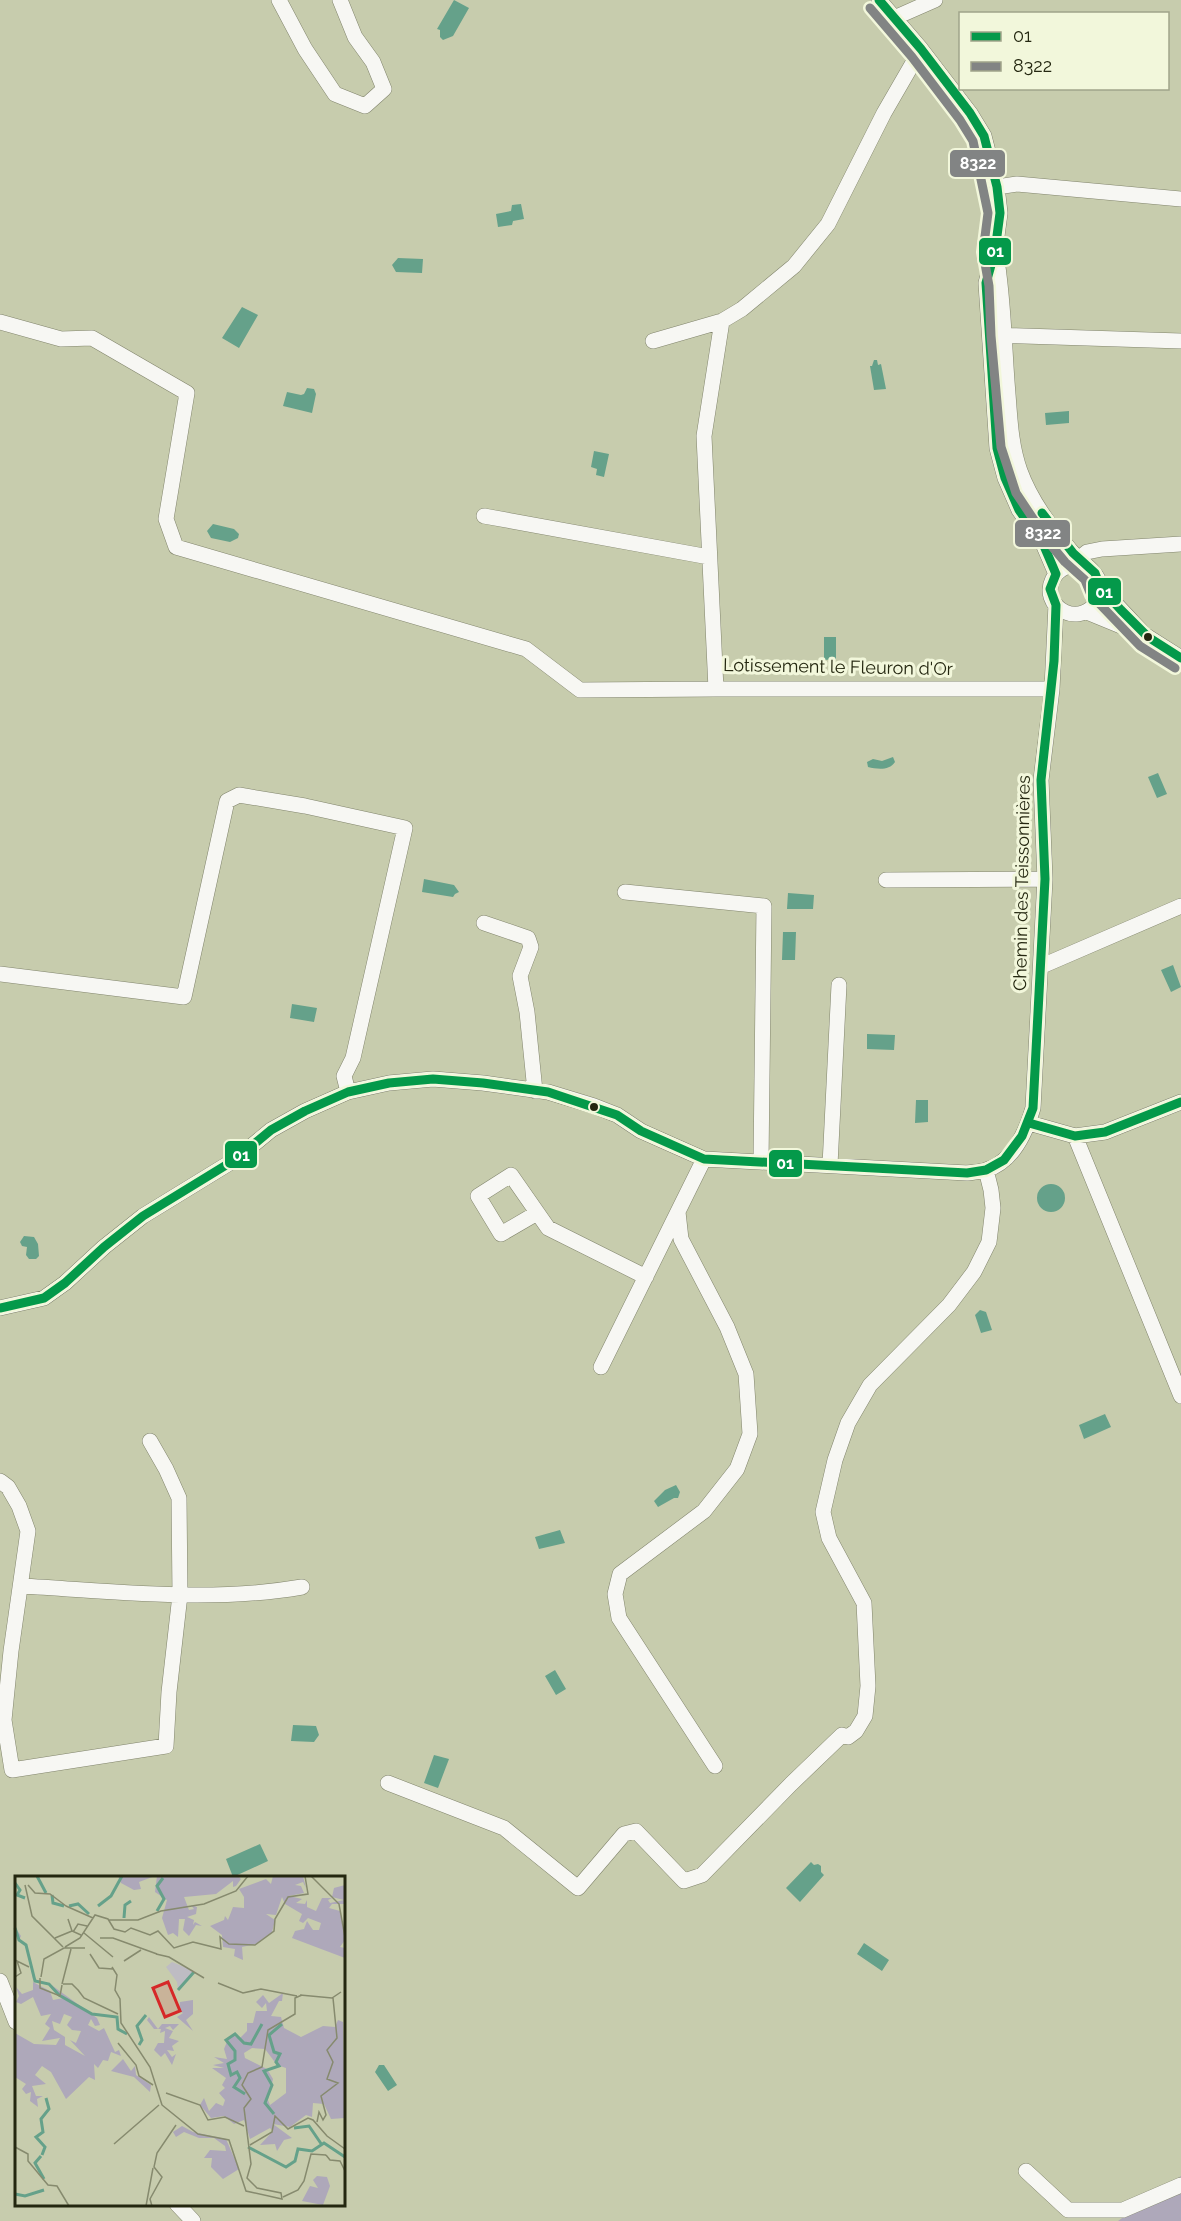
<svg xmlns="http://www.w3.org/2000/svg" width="1181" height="2221" viewBox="0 0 1181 2221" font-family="Raleway,sans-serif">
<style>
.forest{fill:#aea8ba}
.water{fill:#65a18a}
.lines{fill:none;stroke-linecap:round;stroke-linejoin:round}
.minor-casing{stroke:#81846c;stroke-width:16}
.minor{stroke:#f7f7f3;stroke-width:15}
.bus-1-casing{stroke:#f2f7db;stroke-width:14}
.bus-2-casing{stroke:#f2f7db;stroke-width:14}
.bus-1{stroke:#04994a;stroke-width:9}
.bus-2{stroke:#828484;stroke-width:9}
.bus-dot{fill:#242710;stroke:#f2f7db;stroke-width:2}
.labels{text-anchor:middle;stroke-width:6;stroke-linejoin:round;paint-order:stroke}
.street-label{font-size:18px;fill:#242710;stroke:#f2f7db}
.inset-river{fill:none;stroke:#65a18a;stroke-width:3}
.inset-road{fill:none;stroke:#868a6e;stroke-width:1.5}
.view{fill:#d62828;fill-opacity:0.15;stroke:#d62828;stroke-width:3}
.inset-edge{fill:none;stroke:#242710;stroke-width:3}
.line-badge{stroke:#f2f7db;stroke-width:2}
.badge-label{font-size:16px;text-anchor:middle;font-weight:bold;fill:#fff}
</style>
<rect width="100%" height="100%" fill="#c7ccad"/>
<path class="forest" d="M1181,2176V2221H1118Z"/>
<path class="water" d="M454,0L469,8L453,36L443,40L440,37V30L437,29Z
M521,204L524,219L513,221L512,225L498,227L496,214L511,211L512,205Z
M398,258L423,259L422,273L396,272L392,265Z
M242,307L258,315L239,348L222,338Z
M874,360H877L878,365L881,364L886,389L874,390L870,366H872Z
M307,388L314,389L316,394L312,413L283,406L287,392L301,395L304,394Z
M1069,411V423L1046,425L1045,413Z
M594,451L609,454L604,477L596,475L597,469L591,467Z
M213,524L234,529L239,534L238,538L230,542L211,538L207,531Z
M824,637H836V659L824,660Z
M893,757L895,762C889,771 877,769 868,767L867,762L873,759L882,761Z
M1158,773L1167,794L1157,798L1148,777Z
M424,879L454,885L459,892L455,894L453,897L422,892Z
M788,893L814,895L813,909H787Z
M783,932H796L795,960H782Z
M1173,965L1181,987L1171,992L1161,970Z
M292,1004L317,1008L314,1022L290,1018Z
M867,1034L895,1035L894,1050L867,1049Z
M916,1100H928V1122L915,1123Z
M1037 1198a14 14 0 1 1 28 0a14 14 0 1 1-28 0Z
M24,1236L34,1237L38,1244L39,1256L36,1259H29L26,1255L27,1247L22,1246L20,1242Z
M980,1310L986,1312L992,1330L981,1333L975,1315Z
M1105,1414L1111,1427L1084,1439L1079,1425Z
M676,1485L680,1492L678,1498H674L658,1507L654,1501L665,1490Z
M560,1530L565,1543L539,1549L535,1537Z
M555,1670L566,1689L556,1695L545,1676Z
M293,1725L316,1726L319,1735L314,1742L291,1741Z
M434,1755L449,1759L438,1788L424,1783Z
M260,1844L268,1861L233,1877L226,1859Z
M811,1862L814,1865L818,1864L821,1866V1872L824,1875L800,1902L786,1888Z
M864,1943L889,1960L882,1971L857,1954Z
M379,2065H384L397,2085L388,2091L375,2072Z"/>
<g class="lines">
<g class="minor-casing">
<path id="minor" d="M279,0L305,49L335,94L365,106L384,89L373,62L355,37L340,0
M879,0L921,49L970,113L984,136L997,187L1000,213L995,251L986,283L997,448L1005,478L1019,510L1044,546L1056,574
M894,18L935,0
M997,187L1017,184L1181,199
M996,254C1004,300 1004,348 1008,394C1010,420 1011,446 1020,471C1031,501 1050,526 1071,551C1080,562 1097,570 1100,585C1104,604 1083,620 1065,612C1035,598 1054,554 1089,568
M722,321L704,436L716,689H1052
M0,322L61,339L92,338L187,393L166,519L176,547L526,649L580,690L716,689
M994,335L1181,341
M653,341L722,321L742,309L794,266L828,224L884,113L921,49
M484,516L709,557
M1071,565L1087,552L1102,549L1181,544
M1100,587L1141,631
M1087,612L1148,637L1181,658
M886,880L1045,879
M625,892L764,906L761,1162
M484,923L528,938L531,947L520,976L527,1012L535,1091
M1042,966L1181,906
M0,974L184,997L227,801L239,795L305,806L405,828L353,1058L344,1076L348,1092
M1029,1123L1075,1136L1105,1132L1181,1102
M1075,1136L1181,1396
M830,1165L839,985
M678,1212L681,1239L727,1327L746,1374L750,1434L737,1469L704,1511L620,1574L615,1594L619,1618L715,1766
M537,1213L501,1234L478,1196L511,1175L548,1228L646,1277
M0,1308L44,1298L65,1283L104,1247L143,1216L236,1159L271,1130L305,1111L348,1092L389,1083L433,1079L483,1083L548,1092L594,1106L617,1115L641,1131L704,1159L967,1173C973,1172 980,1172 986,1170C1013,1162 1026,1132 1033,1108L1045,879L1041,780L1052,689L1056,605
M601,1367L704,1159
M0,1481L8,1487L19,1506L28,1531L11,1651L4,1720L12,1770L166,1746L169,1692L180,1595L179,1498L166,1469L150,1441
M21,1586C114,1591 210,1603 302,1587
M388,1783L504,1828L578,1888L624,1834L636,1831L684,1881L702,1875L791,1784L842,1735L848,1737L856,1731L865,1716L868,1686L864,1603L829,1538L823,1512L835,1460L848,1423L870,1385L949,1305L974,1272L989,1242L993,1208L991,1190L986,1170
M0,1981L16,2022
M1026,2171L1068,2210H1123L1181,2185
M177,2204L193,2221"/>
</g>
<use href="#minor" class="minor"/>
<g class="bus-1-casing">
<path id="bus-1" d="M1042,513L1073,553L1095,573L1100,587L1121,610L1148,637L1181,658
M1029,1123L1075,1136L1105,1132L1181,1102
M0,1308L44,1298L65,1283L104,1247L143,1216L236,1159L271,1130L305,1111L348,1092L389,1083L433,1079L483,1083L548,1092L617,1115L641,1131L704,1159L967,1173L986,1170L1004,1160L1022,1136L1033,1108L1045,879L1041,780L1054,661L1056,605L1050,589L1056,574L1044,546L1019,510L1005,478L997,448L986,283L995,251L1000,213L997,187L984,136L970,113L921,49L879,0"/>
</g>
<g class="bus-2-casing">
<path id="bus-2" d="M870,8L912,57L960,120L973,141L988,213L983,252L989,286L991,336L1001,447L1016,493L1050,544L1065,562L1085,580L1091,595L1140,646L1175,668"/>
</g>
<use href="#bus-1" class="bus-1"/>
<use href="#bus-2" class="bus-2"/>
</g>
<g class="bus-dot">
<circle cx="1148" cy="637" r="5"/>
<circle cx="594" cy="1107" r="5"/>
</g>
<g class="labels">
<g class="street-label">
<text transform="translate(838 667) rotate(1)" y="6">Lotissement le Fleuron d'Or</text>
<text transform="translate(1022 883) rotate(-89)" y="6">Chemin des Teissonnières</text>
</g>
</g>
<g transform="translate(15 1876)">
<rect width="330" height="330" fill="#c7ccad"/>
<path d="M157,86L179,95L163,114L162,106L151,91Z" fill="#bebcc3"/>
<path d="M103,0H140L124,6L126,13L119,14L106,7ZM142,0H223L226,3L221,10L218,11V5L201,18L169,21L174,34L179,33L176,29L182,31L181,38L172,41L179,44L178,49L180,46L187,50L181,49L174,60L168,54L170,43H164L163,61L158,57L153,59L147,42L152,24L140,16ZM258,0H288L291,12L288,6L280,9L286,10L289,17L274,20L287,23L281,27L290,28L292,24V31L301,35L307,22H317L313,24L315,27L329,24L317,21L319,12L330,9V28H317L314,32L325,35L330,64L325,71L330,72V82L277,62L280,55L289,53L292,45L298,54H304L306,47L293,42L288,47L284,45L287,38L270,28L267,21L261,39L251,38L260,44L257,56L241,68L227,71L228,84L219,80L220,73L208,71L207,59L195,50L209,44L210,40L213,44L218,31L229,32V21L224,13L251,3L256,8ZM0,51L6,60L4,64L12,70L19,103L35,108L82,142L85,149L80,150L76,143L73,149L84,155L89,152L100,176L104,174L106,180L96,176L93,185L88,184L83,192L79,188L80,204L74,201L51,223L36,196L27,190L20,199L31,208L17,210L21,220H28L22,223L23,231L15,225L16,216L11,218L7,213L11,208L0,201V157L19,168L41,169L45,162L27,165L35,152L30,148L36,138L26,140L18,121L6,128L1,126L4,120L1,111L7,118L18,114V106L35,115L38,124L49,122L34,108L18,103L11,69L3,65ZM49,138L57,141L52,149L57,154L66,155L61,167L55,164L70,180L50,169V161L39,154L37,145L45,148ZM268,117L267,125H264L256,140L266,141L269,152L286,161L308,150L320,151L323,144L328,146L330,242L316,243L309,228L298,227L297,241L291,239L275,251L258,248L277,262L269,264L262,275L260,268L245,269L258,255L255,252L235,263L229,244L219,248L209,240L196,242L185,229L189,222L194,235L201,227L208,230L210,224L204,217L210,212L207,209L211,202L197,192H209L198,189L209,187L199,181L212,183L209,173L213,163L218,159L224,163L232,155V147H238L241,135H252L251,127L247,132L241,126L248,119L254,127ZM237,172L250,173L262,189L271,192V217L255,229L253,224L258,203L252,193L230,182L229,177ZM178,124V138L171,144L178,155L162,141L168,137L164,135L165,126ZM134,141L143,153L147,148H164L158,154L155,150L150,152L158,155L154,162L164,165L157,170L159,175L152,174L157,181L161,178L157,189L150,177L146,181L139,174L143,167H149L150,155L145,157L146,153H139L132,144ZM108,183L116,195L120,190L121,199L136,209L135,216L119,201L96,195ZM167,250L178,256L211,263L224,293L208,303L196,291L197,282H189L195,274L211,275L210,270L199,262H184L169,256L161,261L158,256ZM302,300L312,301L315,310L308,329L287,325L295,310L303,312L298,304Z" fill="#aea8ba" fill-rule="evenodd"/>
<path class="inset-river" d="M22,0L31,17M0,7L5,14L2,19L10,22M37,19L38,27L49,30M54,30L63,28L74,38M83,30L96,20L107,0M142,35L149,23L142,10L148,2M109,42L110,29L116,25M0,52L4,64L11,69L20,105L34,108L44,119L77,138L102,141L103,153L112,158M163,114L179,96M124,169L127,164L122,150L131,139M230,218L219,211L225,202L222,196L216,199L213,188L220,184V175L211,164L220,158L229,167L236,168L247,148M259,238L250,227L257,209L249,195L264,190L261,186L265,178L259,176L254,159L267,148M279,252L294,250L307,269M233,271L271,291L280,285L283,273L297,275L309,267L330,281M27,279L30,271L21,261L28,256L26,243L34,233L31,222M26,280L20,287L29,303M0,318L10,320L29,314"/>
<path class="inset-road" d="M296,0L324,28L330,61M10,9L17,40L48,71M13,9L20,17L35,18L51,30M51,30L78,42M53,43L57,55L66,59M94,44H123L146,35L189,28L221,15L233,0M58,56L63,48L72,50M69,57L98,81M40,62L57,55M85,62H98L142,78M50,71L65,62L80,39L93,43L99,53L110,56L116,52L135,59L143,55L159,72L178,66L206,73L205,61L214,68L240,69L259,55L260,43L273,21L293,18L290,0M75,78L84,92L98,93M141,78L154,81L189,102M109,85L126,74M97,91L102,99L100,114L105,123L106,147L135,191L147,229M0,101L6,97L2,85L14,91M26,101L29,83L49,72H70M25,102V112L45,120L47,109M203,107L228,117L246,113L282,120M47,108L56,73M48,108H57L64,115M63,114L69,122L103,138M285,119L317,122L326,116M103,167L121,189L124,200L138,209M151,217L185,229L193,244L210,241L229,250M147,229L183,258L214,264L231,315L267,323L266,317L242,312L232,302L236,288L229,232L236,223L227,209L233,197L247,191L253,154L280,138V122L287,119M302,246L304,236L308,244L311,239L306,220L323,207L312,203L318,186L312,174L322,162L318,122M99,268L144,229M235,269L257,256L260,240L273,253L293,242L298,244L312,260L330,273M0,271L13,278V285L33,309L42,310L54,330M311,279L315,284L325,285L330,295M268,321L283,314L289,305L296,278L311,279M131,330L138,292M137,330L135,323L147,301L139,291L142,277L161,249"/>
<path class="view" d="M153,106L165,135L150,141L138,112Z"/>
<rect width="330" height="330" class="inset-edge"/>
</g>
<g class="line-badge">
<rect x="949" y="149" width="57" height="29" rx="6" fill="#828484"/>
<rect x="978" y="237" width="34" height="29" rx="6" fill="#04994a"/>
<rect x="1014" y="519" width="57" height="29" rx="6" fill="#828484"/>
<rect x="1087" y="577" width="35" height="29" rx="6" fill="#04994a"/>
<rect x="224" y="1140" width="34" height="29" rx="6" fill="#04994a"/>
<rect x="768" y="1149" width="35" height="29" rx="6" fill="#04994a"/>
</g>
<g class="badge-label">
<text x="978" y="169">8322</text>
<text x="995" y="257">01</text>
<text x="1043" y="539">8322</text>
<text x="1104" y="598">01</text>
<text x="241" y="1161">01</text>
<text x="785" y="1169">01</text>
</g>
<rect x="959" y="12" width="210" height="78" fill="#f2f7db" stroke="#a0a48a" stroke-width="1.5"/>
<rect x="971" y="32" width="30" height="9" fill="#04994a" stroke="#a0a48a" stroke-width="1.5"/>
<text x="1013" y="42" font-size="18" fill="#242710">01</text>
<rect x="971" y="62" width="30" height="9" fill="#828484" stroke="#a0a48a" stroke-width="1.5"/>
<text x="1013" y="72" font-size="18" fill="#242710">8322</text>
</svg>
